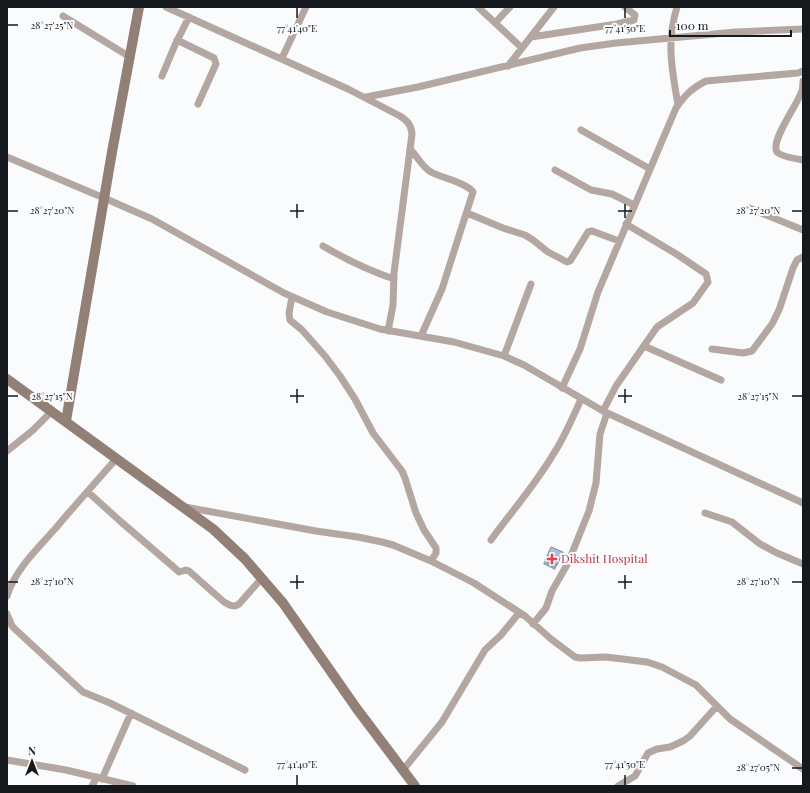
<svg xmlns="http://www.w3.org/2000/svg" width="810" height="793" viewBox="0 0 810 793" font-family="'Playfair Display',serif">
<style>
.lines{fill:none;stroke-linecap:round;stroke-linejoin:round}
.street{stroke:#b4a7a1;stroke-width:7}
.secondary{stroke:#927f75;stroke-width:10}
.wall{fill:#95a7bb}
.building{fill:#adc2d9;stroke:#798898}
.ticks{fill:none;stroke:#15181c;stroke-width:1.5}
.health-dot{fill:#e0444e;stroke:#f9fbfd;stroke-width:1.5}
.labels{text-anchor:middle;stroke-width:4;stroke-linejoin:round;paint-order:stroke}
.health-label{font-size:12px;fill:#be3a42;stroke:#f9fbfd;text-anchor:start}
.ticks-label{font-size:10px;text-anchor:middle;fill:#15181c;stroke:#f9fbfd;stroke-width:4;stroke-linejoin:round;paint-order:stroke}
</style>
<rect width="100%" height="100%" fill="#f9fbfd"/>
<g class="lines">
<path class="street" d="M166,7L348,89L400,116C408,121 411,125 412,134L394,273L393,305L388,331
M478,7L522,48
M677,7C666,43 672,69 678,105
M63,16L130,57
M495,23L510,7
M531,37L617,24L634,20L635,15L625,7
M177,40L214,58L216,64L198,104
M282,58L306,7
M508,66L554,7
M162,76L175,45L189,17
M803,81C803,85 803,89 801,93C797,105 770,141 777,152C780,156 797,159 803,160
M366,97L418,87L580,48L616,43L736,32L803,29
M581,130L650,169
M410,149C417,156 423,168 431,172C442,178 467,183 473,192L442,289L421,336
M7,157L104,198L152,219L284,293L327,312L380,329L454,342L504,356L524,365L603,411L803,503
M555,170L591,190L612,194L634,205
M749,208L803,230
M467,213L503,228L525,235L533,240L548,252L567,262L570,261L572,258L588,232L592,231L619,241
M323,246C347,260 367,270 394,279
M292,297L289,313L290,320L302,330L325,356L340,376L355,399L373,433L402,471L405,478L416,513L424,530L436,548V553L431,561
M644,346L721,380
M712,349L743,353L752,351L772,324L779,310L793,268L797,260L803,257
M504,356L531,284
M562,388L580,349L598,292L676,108C685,95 692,88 706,81L798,73L803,71
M603,411L616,386L657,327L693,303L708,282L706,274L678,255L626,224
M7,451L32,431L51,412
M88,492L120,521L177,570L179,572L186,570L189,571L224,602C229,605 234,608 239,604L262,578
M185,507L316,531L358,537L382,542L393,545L431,561L474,583L525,616L551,639L575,657L580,658L606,657L647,662L662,667L696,685L730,719L803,769
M705,513L732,522L760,544L777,553L803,564
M491,540C512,511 536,484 554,453C565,436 573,417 581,399
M7,596C15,570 37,549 55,529C75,505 96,482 116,459
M7,614L12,626L16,630L83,692L110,703L245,770
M533,624L546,608L552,591L568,563L589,511L596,483L600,434L607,413
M7,760L66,770L133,786
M403,770L442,722L485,650L501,635L519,613
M102,779L131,713
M92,786L97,777
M618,786L635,776L648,753L657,749L670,747L683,741L690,736L717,706"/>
<path class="secondary" d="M7,379L213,529L245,559L283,603L357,709L415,786
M66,421L112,152L139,7"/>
</g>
<path class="wall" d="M561,557L555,570L543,564L545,560Z"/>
<path class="building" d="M551,547L563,552L557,565L545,560Z"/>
<path class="ticks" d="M297,8V18M625,8V18M8,25H18M297,204V218M625,204V218M8,211H18M290,211H304M618,211H632M792,211H802M297,389V403M625,389V403M8,396H18M290,396H304M618,396H632M792,396H802M297,575V589M625,575V589M8,582H18M290,582H304M618,582H632M792,582H802M792,768H802M297,775V785M625,775V785"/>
<path class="health-dot" d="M550 553h4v4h4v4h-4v4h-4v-4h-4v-4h4z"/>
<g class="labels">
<g class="health-label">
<text x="561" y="563">Dikshit Hospital</text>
</g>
</g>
<g class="ticks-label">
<text x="52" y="29">28°27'25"N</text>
<text x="297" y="32">77°41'40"E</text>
<text x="625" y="32">77°41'50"E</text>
<text x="52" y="214">28°27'20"N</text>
<text x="758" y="214">28°27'20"N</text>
<text x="52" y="400">28°27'15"N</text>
<text x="758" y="400">28°27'15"N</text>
<text x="52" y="585">28°27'10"N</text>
<text x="758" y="585">28°27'10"N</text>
<text x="297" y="768">77°41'40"E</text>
<text x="625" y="768">77°41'50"E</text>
<text x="758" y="771">28°27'05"N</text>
</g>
<rect width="810" height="793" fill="none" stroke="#15181c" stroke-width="16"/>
<g transform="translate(32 761)" stroke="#f9fbfd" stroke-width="3" paint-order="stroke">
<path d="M0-3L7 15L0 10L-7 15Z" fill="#15181c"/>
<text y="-6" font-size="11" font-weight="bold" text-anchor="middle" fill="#15181c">N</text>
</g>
<path d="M670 30v6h121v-6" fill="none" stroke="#15181c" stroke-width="2"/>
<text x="676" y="30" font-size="12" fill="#15181c" stroke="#f9fbfd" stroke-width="3" paint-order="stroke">100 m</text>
</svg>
